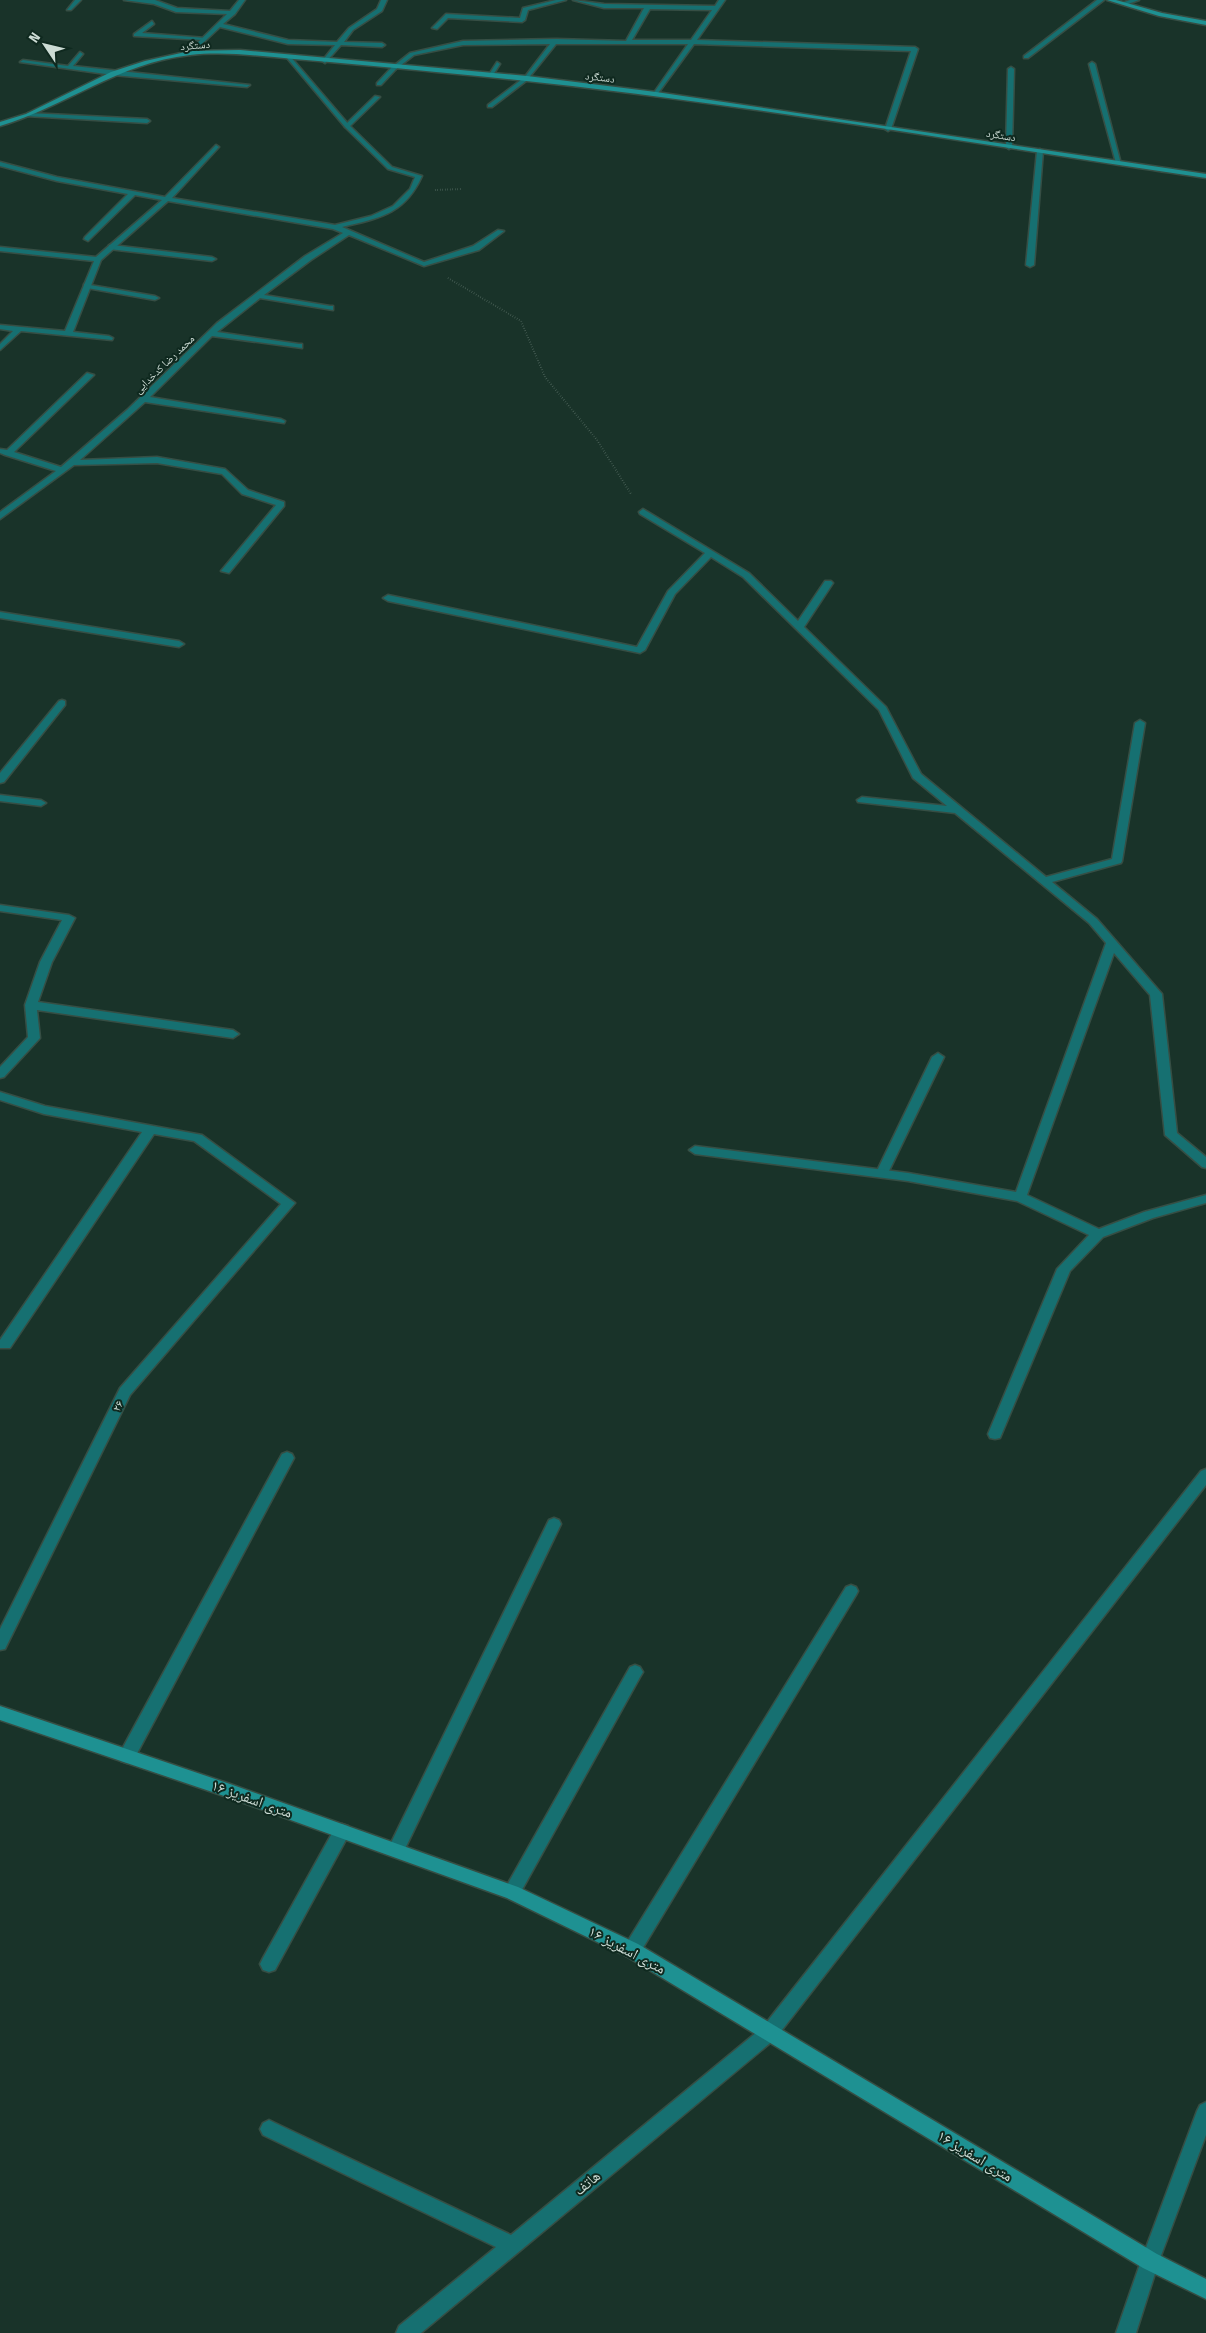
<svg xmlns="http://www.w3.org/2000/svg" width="1206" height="2333" viewBox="0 0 1206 2333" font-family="'Fira Sans Condensed','Noto Naskh Arabic',sans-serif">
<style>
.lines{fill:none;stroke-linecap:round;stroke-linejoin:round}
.lane-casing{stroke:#364e44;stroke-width:3}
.street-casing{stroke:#364e44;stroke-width:3}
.secondary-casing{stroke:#364e44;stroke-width:3}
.path{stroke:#596f66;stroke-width:2;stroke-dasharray:0.5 2;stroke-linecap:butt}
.lane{fill:#167071;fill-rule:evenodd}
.street{fill:#167071;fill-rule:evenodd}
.secondary{fill:#1e9192;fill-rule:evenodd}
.labels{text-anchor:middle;stroke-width:4;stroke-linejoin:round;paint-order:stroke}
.far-street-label{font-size:11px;fill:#ccdbd4;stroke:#0f291f}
.street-label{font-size:12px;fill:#ccdbd4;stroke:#0f291f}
.near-street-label{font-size:15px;fill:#ccdbd4;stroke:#0f291f}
</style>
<rect width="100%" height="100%" fill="#193329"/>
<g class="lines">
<g class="lane-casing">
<path id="lane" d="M1130,0H1139L1125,5L1122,3Z
M152,21L154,24L142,33L206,38L203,40L134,36V34Z
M497,62L500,64L493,75L488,76Z
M1092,62L1095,64L1121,164L1116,163L1089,64Z
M392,67L397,68L381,85H377V83Z
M525,77L530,78L492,107H488V105Z
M375,96L380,97L349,127H345V125Z
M28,113L147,119L150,121L147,123L26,116Z
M1040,149L1043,151L1034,265L1030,267L1026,265L1037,151Z
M112,245L212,257L216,259L212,261L109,249V245Z
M84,284L155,296L159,298L155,300L87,288H84Z
M938,1053L944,1057L888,1173L886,1176H878L876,1173L932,1057Z
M635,1665L640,1667L643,1672L640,1677L518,1897L512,1900L506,1897L504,1892L506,1887L630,1667Z"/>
</g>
<g class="street-casing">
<path id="street" d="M75,0H81L71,10H67Z
M124,0H155L177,8L230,11L239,0H245L235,14L223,24L288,40L337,42L349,28L377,9L381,0H387L382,11L353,30L344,42L382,43L385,45L382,47L341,45L325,63L322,61L335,45L288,44L220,27L190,55L188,52L227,14L176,12L154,4Z
M556,0H566L528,10L525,20L522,22L448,18L437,29L432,28L446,14L520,18L523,8Z
M573,0L604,4L715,6L719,0H725L697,40L915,47L918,49L891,129L888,131L885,129L911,51L694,44L656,96L653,94L688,44H556L527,80L524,78L550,44L463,45L414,55L396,69L391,68L410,53L463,41L556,39L626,41L644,8H604ZM650,9L712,10L691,40H632Z
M1097,0H1104L1028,58H1024V56Z
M80,52L83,54L73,66L250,85L247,87L113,75L20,62L23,60L68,66Z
M289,55L349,125L392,167L422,176C405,214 380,218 342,227L424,262L473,246L498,230L504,231L479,250L424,266L349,235L311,260L264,295L330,306H333V310L260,298L217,332L299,344H302V348L212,336L150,397L281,419L285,421L284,423L145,402L80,460L157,457L225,469L248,490L284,502V506L229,573L221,571L276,505L242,494L222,474L157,463L74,465L0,519V512L56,471L5,455L0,453V449L7,450L87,373L94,375L14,452L61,467L127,410L217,323L305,256L343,233L333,229L168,201L101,260L73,332L109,336L113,338L112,340L21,331L0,350V344L13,331L0,329V325L65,331L94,261L0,251V247L96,257L162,200L135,195L88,241L84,239L85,237L128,194L57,181L0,166V162L57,177L165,197L216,145L219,147L218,148L172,198L335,225L371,216L393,206L410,189L415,177L388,169L345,127L287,58Z
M1011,67L1014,69L1012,147L1009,149L1006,147L1008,69Z
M643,509L749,573L798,621L825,581H831L833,583L804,627L886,707L921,774L1046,877L1112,859L1135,723L1140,720L1145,723L1122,861L1121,863L1052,882L1097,919L1162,994L1177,1133L1206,1157V1168L1202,1167L1165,1135L1150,995L1114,953L1027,1195L1099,1229L1144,1212L1206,1195V1203L1153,1218L1103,1237L1070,1271L1000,1438L995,1439L990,1438L988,1434L1057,1269L1089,1235L1017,1201L908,1181L695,1154L689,1150L695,1146L908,1173L1016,1192L1106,943L1089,923L955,813L858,802L857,800L862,797L947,806L913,778L879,710L743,577L711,557L675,594L645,650L640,653L388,601L383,598L388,595L637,647L668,591L705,553L640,514L639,512Z
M0,612L179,641L184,644L179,647L0,618Z
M62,700L65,701V705L4,782L0,783V773L59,701Z
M0,795L41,800L46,803L41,806L0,801Z
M0,905L69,915L75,918L52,962L38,1002L233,1030L239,1034L233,1038L37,1010L40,1038L4,1077L0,1078V1067L28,1037L25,1005L40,962L62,920L0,911Z
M0,1092L45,1106L202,1135L295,1203L130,1395L5,1649L0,1650V1629L120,1388L281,1204L194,1141L154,1134L10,1348H0V1340L142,1132L44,1114L0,1100Z
M287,1452L292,1454L294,1458L133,1761L127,1763L121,1761L119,1756L121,1751L282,1454Z
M1206,1469V1485L775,2039L421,2333H396L399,2326L496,2247L263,2135L260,2129L263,2123L269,2120L275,2123L511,2235L763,2027L1201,1471Z
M554,1518L559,1520L561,1524L402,1855L396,1857L390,1855L388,1850L390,1845L547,1524L549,1520Z
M851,1585L856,1587L858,1591L856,1595L638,1956L632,1958L626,1956L623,1950L626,1944L846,1587Z
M342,1824L348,1826L350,1831L348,1836L275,1970L269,1972L263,1970L260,1964L263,1958L336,1826Z
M1206,2102V2135L1159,2261L1136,2333H1116L1141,2261L1197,2111L1200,2105Z"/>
</g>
<g class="secondary-casing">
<path id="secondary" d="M1107,0H1116L1162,13L1206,21V25L1159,16Z
M240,50L527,76L656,92L1206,174V178C950,140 694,95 436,72C389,67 342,63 294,59C260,56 224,51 190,55C118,63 67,106 0,126V122L26,114L111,72L145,61L190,51Z
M0,1706L230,1784L518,1887L638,1944L1157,2254L1206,2279V2299L1143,2268L626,1956L507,1898L230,1798L0,1720Z"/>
</g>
<path class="path" d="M435,190L462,189
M448,278L521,321L545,377L597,440L631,494"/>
<use href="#lane" class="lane"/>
<use href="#street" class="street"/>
<use href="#secondary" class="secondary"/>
</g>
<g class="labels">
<g class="far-street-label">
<text transform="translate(195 45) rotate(-5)" y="4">دستگرد</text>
<text transform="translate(600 77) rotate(7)" y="4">دستگرد</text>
<text transform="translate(1001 135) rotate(9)" y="4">دستگرد</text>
<text transform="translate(164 364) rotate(-44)" y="4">محمد رضا کدخدایی</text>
</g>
<g class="street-label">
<text transform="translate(118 1406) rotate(-64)" y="4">۲۶</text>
</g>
<g class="near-street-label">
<text transform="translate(252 1799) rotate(20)" y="5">۱۶ متری اسفریز</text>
<text transform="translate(627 1950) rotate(28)" y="5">۱۶ متری اسفریز</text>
<text transform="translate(975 2156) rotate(31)" y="5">۱۶ متری اسفریز</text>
<text transform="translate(587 2183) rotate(-40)" y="5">هاتف</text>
</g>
</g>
<g transform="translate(45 45) rotate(305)" stroke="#0f291f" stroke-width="4" paint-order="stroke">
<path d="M0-4L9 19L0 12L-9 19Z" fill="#ccdbd4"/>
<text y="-8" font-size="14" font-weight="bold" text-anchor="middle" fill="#ccdbd4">N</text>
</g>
</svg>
